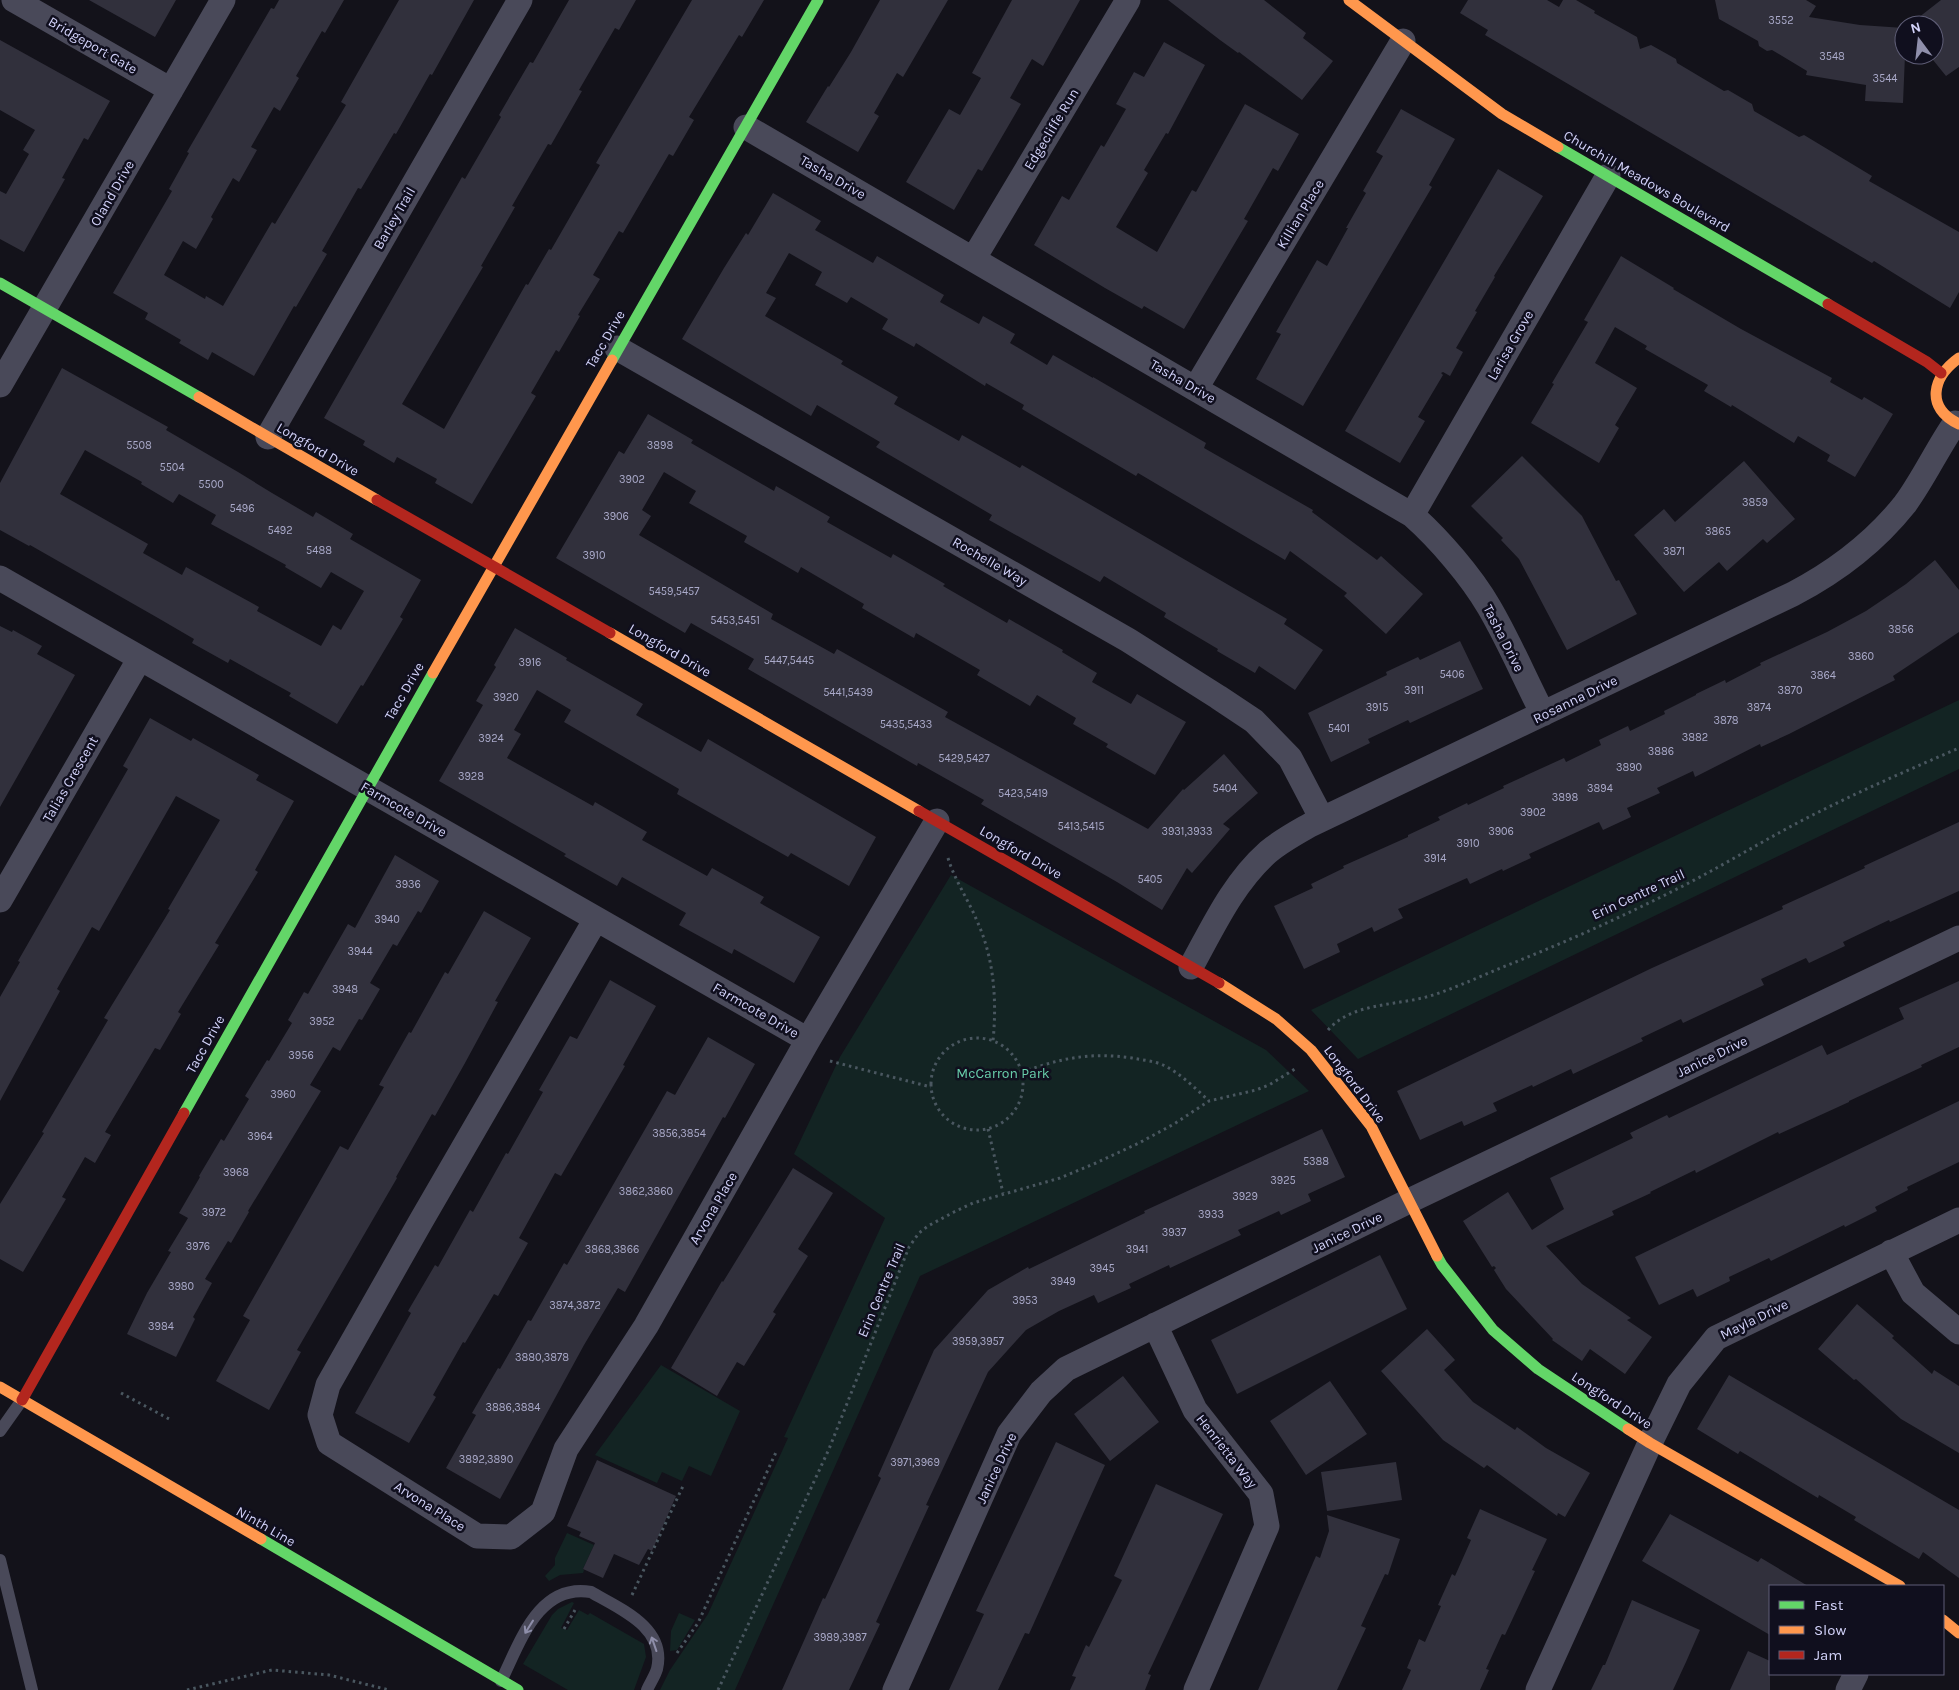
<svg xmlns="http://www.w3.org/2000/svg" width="1959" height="1690" viewBox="0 0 1959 1690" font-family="Karla,sans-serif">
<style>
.green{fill:#132423}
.building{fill:#31303c;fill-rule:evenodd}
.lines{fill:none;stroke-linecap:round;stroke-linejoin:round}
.path{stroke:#4a5760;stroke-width:3;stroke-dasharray:2.5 4;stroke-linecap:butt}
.lane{stroke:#494959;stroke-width:12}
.street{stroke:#494959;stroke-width:25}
.fast{stroke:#63d668;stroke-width:11}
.slow{stroke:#ff974d;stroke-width:11}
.jam{stroke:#b3261e;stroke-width:11}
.oneway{stroke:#8e8ea9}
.labels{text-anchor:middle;stroke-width:5;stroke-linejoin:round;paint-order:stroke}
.number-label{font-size:11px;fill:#aaaaca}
.street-label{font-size:14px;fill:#d2d2f9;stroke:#100f1e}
.park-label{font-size:14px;fill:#68ceab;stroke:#100f1e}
</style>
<rect width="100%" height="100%" fill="#13121a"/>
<path class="green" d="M1959,700V769L1358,1059L1311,1010Z
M951,875L1266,1050L1309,1091L920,1276L735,1690H660L670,1670L708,1614L788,1438L784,1437L885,1218L794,1154L840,1057Z
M661,1365L740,1411L711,1476L689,1466L682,1481L662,1472L657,1483L595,1455Z
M567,1533L594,1545L583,1569L584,1570L583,1573L560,1575L549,1581L545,1576L555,1565V1558Z
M572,1602L574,1603L561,1628L567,1630L579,1610L588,1615L590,1613L644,1644L646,1657L634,1690H568L523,1664L552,1615L558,1609Z
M679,1613L695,1620L677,1650L670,1651L671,1631Z"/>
<path class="building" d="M89,0H176L155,37Z
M279,0H344L325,33L322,31L296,76L299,78L280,111L274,107L251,147L257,150L239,182L233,178L211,217L213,219L196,249L183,241L164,275L205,299L206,296L223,306L272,222L275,224L346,105L341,102L399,0H474L432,75L430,74L396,134L394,133L361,189L358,188L322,251L327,254L296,307L294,306L254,376L212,352L208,360L179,343L181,340L145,319L148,313L113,293L172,191L169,189L189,153L187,152L271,8L274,9Z
M569,0H636L619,30L615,28L579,90L582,91L551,145L548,144L512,206L515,207L481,266L483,267L402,404L444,429L526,284L528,285L549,249L551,250L600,165L596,163L692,0H764L742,37L739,35L689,117L694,120L673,156L669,154L623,233L619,231L593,275L600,279L578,315L580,316L559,352L556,350L531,393L536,396L472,504L435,483L437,479L397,457L394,463L363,445L365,441L324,418L462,177L465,179L501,117L499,115L530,62L533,63Z
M880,0H948L903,77L897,73L874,113L879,116L858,152L806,122L828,86L829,87L851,52Z
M1012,0H1080L1043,66L1032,59L1010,98L1021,104L982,171L978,169L954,210L906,182L949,109L960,115L981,78L972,73Z
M1168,0H1264L1306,33L1303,38L1333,61L1302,100L1239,52L1238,53L1220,40Z
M1468,0H1547L1559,7L1563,0H1576L1595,11L1594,13L1637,37L1640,49L1651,45L1676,59L1677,63L1724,91L1728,90L1752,104L1754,111L1799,137L1804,135L1872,176L1869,181L1959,232V292L1950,308L1874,261L1872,263L1485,35L1488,30L1460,13Z
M1715,0H1806L1816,6L1809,17L1860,25L1904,28V55H1905L1903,103L1865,101L1866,85L1806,75L1807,71L1772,50L1767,51L1759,46L1758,41L1719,19Z
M1941,0H1959V67L1946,76L1929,55H1934V25H1909Z
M0,40L110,101L88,140L84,138L62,178L65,179L24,252L0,239V191L6,194L29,154L23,150L35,130L0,110Z
M1164,42L1205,65L1168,134L1166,133L1144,170L1148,173L1116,227L1157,252L1192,190L1196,192L1245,104L1299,134L1278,171L1273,168L1244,219L1248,221L1184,329L1144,306L1142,309L1105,288L1034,245L1062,196L1069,200L1101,145L1104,147L1126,109L1116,104L1134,72L1144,77Z
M1401,109L1455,139L1429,185L1432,187L1303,406L1256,379L1281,334L1276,332L1317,260L1327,266L1348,228H1346L1366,193L1363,191L1383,156L1376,152Z
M1498,169L1543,196L1494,276L1495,277L1475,311L1477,312L1456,348L1463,352L1450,376L1443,372L1441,373L1443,375L1418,417L1425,421L1400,463L1345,431Z
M773,193L821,221L815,230L873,263L877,256L944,295L940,302L979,324L983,316L1015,334L1010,343L1047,365L1053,355L1093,378V377L1206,443L1204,448L1313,510L1312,512L1377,560L1381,556L1423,594L1386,634L1344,596L1347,593L1290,551L1285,560L1138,473L1136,476L1102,456L1022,409L1024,405L986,383L985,386L916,343L914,347L882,329L888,319L851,297L847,303L815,285L822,272L789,253L766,293L776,298L765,316L843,361L841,364L898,397L894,404L959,441L962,435L1020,468L1022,465L1287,619L1284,624L1323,650L1295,690L1259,666L1255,673L1217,651L1218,649L1164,617L1166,613L1104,576L1100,582L989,520L992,515L876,447L880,442L817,405L811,416L682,339L724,268L746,233L748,235Z
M1621,256L1674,288L1673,289L1741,329L1832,378L1830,382L1862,400L1864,397L1893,414L1855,477L1827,461L1830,455L1798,436L1794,443L1732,405L1731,407L1704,391L1708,385L1645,349L1647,346L1615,327L1595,363L1637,388L1615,425L1619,428L1599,463L1531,423L1554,384L1552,383L1588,322L1584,320Z
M62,368L168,427L166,430L238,472L272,493L313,517L316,512L353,534L350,539L421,580L400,617L403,619L363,686L361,685L337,724L289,696L291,693L230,659L228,663L192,643L194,639L158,618L30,545L29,546L0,530V483ZM85,450L142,482L141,484L173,503L179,494L216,515L211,524L286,565L285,567L321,588L331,572L364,591L341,630L333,625L321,646L257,611L259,607L186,567L182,575L143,553L148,544L60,494Z
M648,414L693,440L691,443L774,491L776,486L830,517L827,522L891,558L893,554L945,584L943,586L1007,623L1009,619L1063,650L1062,652L1097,673L1092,682L1131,704L1137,694L1186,722L1155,775L1106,747L1108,744L1073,724L1076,718L1037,695L1030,706L977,675L980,670L916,633L914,638L862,608L864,604L801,567L798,573L744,542L747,536L689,503L696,491L664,472L642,510L651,516L639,535L773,614L771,619L834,654L837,649L948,712L945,717L1148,829L1183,789L1184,790L1224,754L1258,793L1223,824L1230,829L1192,873L1187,868L1162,910L1117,882L981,804L984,800L918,763L917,766L748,669L754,659L691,623L685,633L556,558L619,451L624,454Z
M1522,456L1582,516L1616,581L1619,580L1637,614L1567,650L1519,559L1501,540L1503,538L1471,506Z
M1744,461L1795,519L1767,543L1763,539L1727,571L1719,562L1684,592L1634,535L1664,509L1675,522Z
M1935,560L1959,590V632L1893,676L1895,680L1789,734L1761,747L1760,744L1695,777L1693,771L1657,788L1660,793L1627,808L1631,817L1603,830L1599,822L1529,854L1531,858L1503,871L1502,869L1470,884L1467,878L1398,909L1403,918L1374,932L1372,927L1337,944L1340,952L1304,969L1274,906L1313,888L1311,884L1344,868L1343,866L1408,837V835L1440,820L1438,817L1467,803L1468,805L1504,788L1503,786L1564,758L1566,762L1601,745L1599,740L1628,726L1630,731L1665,714L1664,711L1696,695V694L1725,680L1726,683L1761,665L1760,663L1827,632L1866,611L1906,584Z
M0,626L12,632L13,630L42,646L37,654L75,675L0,807Z
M515,628L567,658L566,660L643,704L636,715L701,752L708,739L876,837L849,886L791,853L788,857L677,794L679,789L564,722L571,710L537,690L514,730L521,734L507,758L593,806L595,802L647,832L642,840L707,876L712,868L764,897L760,903L820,937L794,983L734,949L732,954L679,925L686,913L622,877L617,886L564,856L566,854L439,781L483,705L476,701L496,667L494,665Z
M1460,641L1483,689L1410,723L1408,720L1368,739L1370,743L1331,762L1308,713L1387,675L1386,672L1418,657L1420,660Z
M150,718L191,741L193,738L259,775L256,780L294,801L255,870L258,872L215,943L219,945L178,1012L181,1014L160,1050L155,1048L105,1132L111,1135L95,1163L85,1157L62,1197L66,1199L23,1272L0,1259V1204L44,1133L42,1132L108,1020L104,1018L170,910L168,909L220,820L176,796L99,931L92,927L57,989L60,991L0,1101V997L20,962L18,961L128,769L123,766Z
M1959,822V891L1890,922L1889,920L1843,942L1845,946L1809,963L1806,958L1761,979L1764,985L1683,1023L1681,1019L1641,1038L1643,1041L1573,1074L1571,1069L1533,1087L1532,1085L1493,1103L1497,1111L1464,1126L1462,1121L1420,1140L1397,1091L1652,968L1783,909L1782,906L1865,868L1864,866Z
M395,855L439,881L421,913L418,911L397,946L393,944L370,983L380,989L362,1020L359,1019L340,1051L333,1047L310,1085L321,1091L248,1211L249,1212L231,1243L228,1241L205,1279L212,1283L193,1317L195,1319L176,1357L127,1334L147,1293L171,1252L168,1251L188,1218L179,1213L200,1177L199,1176L221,1139L224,1141L249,1099L245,1096L267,1060L269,1061L292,1023L288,1020L304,992L308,994L348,924L355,928Z
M484,911L531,938L495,1001L498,1002L465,1063L435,1116L432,1114L396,1177L397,1178L297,1350L301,1352L269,1410L216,1381L250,1320L243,1316L340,1146L348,1150L384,1087L379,1085L409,1032L411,1033L445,972L448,974Z
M610,980L656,1006L623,1065L625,1066L561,1176L555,1173L519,1238L528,1243L498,1296L494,1294L465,1343L463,1342L433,1395L436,1397L409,1443L355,1413L411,1313L408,1311L435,1265L438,1267L470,1210L473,1212L506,1153L508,1154L543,1092L539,1090L570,1036L577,1039Z
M1959,981V1047L1921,1065L1922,1067L1849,1101V1102L1779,1134L1778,1132L1696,1173L1695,1170L1650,1192L1651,1193L1612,1211L1614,1215L1546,1246L1582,1284L1631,1318L1627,1320L1652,1337L1625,1374L1590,1349L1582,1361L1552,1340L1553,1339L1506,1289L1494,1270L1496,1268L1494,1266L1492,1267L1463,1221L1508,1192L1532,1230L1564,1209L1550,1178L1633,1138L1630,1133L1667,1115L1669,1118L1822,1045L1827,1055L1904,1019L1899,1008Z
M708,1037L755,1064L725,1118L723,1117L625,1292L618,1288L584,1345L500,1499L446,1468L476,1415L472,1413L498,1368L500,1369L528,1320L531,1321L564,1263L567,1265L667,1091L675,1095Z
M1959,1101V1162L1907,1187L1908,1190L1875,1207L1877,1211L1845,1227L1844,1225L1771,1261L1769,1258L1729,1277L1730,1281L1697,1297L1693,1289L1659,1305L1635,1257Z
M1322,1129L1345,1177L1308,1194L1311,1201L1281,1215L1279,1211L1238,1230L1241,1235L1170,1268L1169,1265L1129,1284L1131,1288L1098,1303L1094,1295L1059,1311L1026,1330L988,1372L926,1505L929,1506L876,1622L880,1624L849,1690H782L823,1598L825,1599L881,1478L878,1476L934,1350L988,1290L1028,1267L1029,1269L1145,1213L1144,1211L1181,1194Z
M793,1168L833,1193L798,1249L808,1256L773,1312L776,1314L744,1366L737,1362L717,1396L671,1368L722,1281L723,1282Z
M1380,1255L1407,1309L1237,1394L1211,1340Z
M1857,1304L1894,1336L1892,1338L1932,1374L1934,1370L1959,1386V1453L1901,1419L1856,1379L1854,1380L1818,1349Z
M1427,1329L1455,1360L1444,1370L1473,1402L1515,1430L1517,1427L1546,1448L1590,1473L1565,1517L1558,1513L1557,1516L1487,1465L1484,1468L1443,1440L1381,1371Z
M1729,1375L1959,1510V1578L1923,1552L1919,1559L1854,1520L1856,1517L1819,1495L1818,1498L1740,1451L1738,1454L1697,1429Z
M1123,1376L1159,1422L1110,1461L1074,1414Z
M1330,1381L1367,1434L1306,1475L1270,1421Z
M1056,1442L1105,1465L1029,1634L1025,1633L998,1690H949L984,1614L976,1611Z
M597,1460L676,1496L652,1551L648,1549L639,1565L614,1554L603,1578L583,1569L595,1543L579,1536L581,1532L567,1526Z
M1396,1462L1402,1500L1327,1511L1321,1472Z
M1156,1484L1223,1514L1148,1674L1151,1675L1145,1690H1070L1076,1677L1072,1676L1086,1645L1089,1647L1122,1580L1114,1576Z
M1480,1509L1547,1539L1532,1570L1535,1571L1505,1635L1502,1634L1486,1669L1489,1670L1480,1690H1402L1411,1670L1407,1668L1419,1639L1425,1642L1441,1606L1438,1605L1452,1574L1455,1576L1471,1540L1467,1538Z
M1670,1514L1758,1562L1761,1558L1808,1586H1770V1635L1642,1561Z
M1327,1515L1400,1539L1388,1575L1385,1574L1361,1626L1366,1628L1337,1690H1258L1316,1556L1320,1558L1329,1531Z
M1632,1600L1700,1630L1686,1662L1673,1690H1591L1603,1665H1605Z
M1748,1651L1770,1661V1690H1730Z"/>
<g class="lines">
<path class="path" d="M948,858C955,881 968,899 977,921C994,958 997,1000 993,1041
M1328,1030C1353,1002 1396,1006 1430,996C1455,988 1479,977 1503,967C1559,945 1615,920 1669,893C1714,871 1757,844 1801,821C1853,794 1906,771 1959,748
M931 1084a46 46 0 1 1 92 0a46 46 0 1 1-92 0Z
M830,1061L931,1087
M1022,1072C1062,1058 1090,1052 1132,1058C1142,1060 1154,1061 1163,1065C1180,1073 1195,1088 1209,1101
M988,1129L1003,1193
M121,1393L171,1420
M632,1595L683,1486
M564,1629L575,1610
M677,1653L698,1623L777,1450
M187,1690L272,1670L329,1675L389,1690
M718,1690L829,1449L909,1247L919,1233L928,1226L954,1212L973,1203L1060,1178L1096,1163L1139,1143L1174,1124L1209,1101L1256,1090L1269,1085L1295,1069"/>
<path class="lane" d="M0,1431L22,1400
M0,1560L32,1690
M501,1681C520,1643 538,1583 591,1592C618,1608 667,1627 657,1669C655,1676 650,1683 647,1690"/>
<path class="street" d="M14,0L171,90
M746,127L1412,515C1439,539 1471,576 1489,607C1509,641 1525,679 1543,714
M974,258L1128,0
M617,348L1128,640L1218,697L1254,721L1290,758L1322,819
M0,385L223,0
M1196,388L1403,41
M268,437L520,0
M1412,515L1608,176
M0,578L808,1040
M0,900L140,658
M596,919L421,1221L328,1385L320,1415L329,1443L477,1536L511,1537L543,1512L566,1449L646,1326L808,1040L937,821
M1191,967C1213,927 1233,883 1268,852C1281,841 1296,833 1310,825L1793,594C1837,571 1874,543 1905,504C1924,478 1937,449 1955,423
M1891,1252L1913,1293L1959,1332
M1155,1325L1195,1410L1261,1494L1267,1526L1196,1690
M895,1690L1009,1434L1041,1392L1066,1369L1409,1201L1959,938
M1538,1690L1650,1443L1679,1384L1716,1338L1959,1220
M1848,1690L1856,1674"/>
<path class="fast" d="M1558,147L1828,304
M0,283L199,397
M612,360L818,0
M184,1113L433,673
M1437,1256L1442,1265L1493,1330L1538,1369L1628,1429
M261,1539L518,1690"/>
<path class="slow" d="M1349,0L1502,114L1558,147
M1959,358C1932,377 1925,408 1959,424
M199,397L377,500
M610,633L919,811
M433,673L612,360
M1219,983L1276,1019L1311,1050L1371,1126L1437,1256
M0,1387L261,1539
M1628,1429L1650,1443L1900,1586
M1943,1620L1959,1633"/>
<path class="jam" d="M1828,304L1927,362L1941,373
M377,500L610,633
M919,811L1219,983
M22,1400L184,1113"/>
</g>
<defs><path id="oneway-shaft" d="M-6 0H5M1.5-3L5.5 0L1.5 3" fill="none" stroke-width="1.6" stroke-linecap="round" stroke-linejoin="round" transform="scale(1.25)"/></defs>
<g class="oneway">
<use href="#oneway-shaft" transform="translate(529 1627) rotate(122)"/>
<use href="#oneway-shaft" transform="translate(654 1644) rotate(-109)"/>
</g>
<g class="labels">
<g class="number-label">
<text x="1781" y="24">3552</text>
<text x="1832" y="60">3548</text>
<text x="1885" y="82">3544</text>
<text x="139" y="449">5508</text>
<text x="660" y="449">3898</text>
<text x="172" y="471">5504</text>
<text x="632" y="483">3902</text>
<text x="211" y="488">5500</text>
<text x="1755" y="506">3859</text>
<text x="242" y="512">5496</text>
<text x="616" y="520">3906</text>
<text x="280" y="534">5492</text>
<text x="1718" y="535">3865</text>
<text x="319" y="554">5488</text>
<text x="1674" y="555">3871</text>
<text x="594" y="559">3910</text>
<text x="674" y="595">5459,5457</text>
<text x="735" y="624">5453,5451</text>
<text x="1901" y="633">3856</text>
<text x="1861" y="660">3860</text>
<text x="789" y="664">5447,5445</text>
<text x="530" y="666">3916</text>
<text x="1452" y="678">5406</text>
<text x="1823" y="679">3864</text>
<text x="1414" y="694">3911</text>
<text x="1790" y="694">3870</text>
<text x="848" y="696">5441,5439</text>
<text x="506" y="701">3920</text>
<text x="1377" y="711">3915</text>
<text x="1759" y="711">3874</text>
<text x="1726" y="724">3878</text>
<text x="906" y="728">5435,5433</text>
<text x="1339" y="732">5401</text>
<text x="1695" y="741">3882</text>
<text x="491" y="742">3924</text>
<text x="1661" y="755">3886</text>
<text x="964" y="762">5429,5427</text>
<text x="1629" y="771">3890</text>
<text x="471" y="780">3928</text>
<text x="1225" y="792">5404</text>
<text x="1600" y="792">3894</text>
<text x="1023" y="797">5423,5419</text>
<text x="1565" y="801">3898</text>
<text x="1533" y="816">3902</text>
<text x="1081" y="830">5413,5415</text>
<text x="1187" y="835">3931,3933</text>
<text x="1501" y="835">3906</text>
<text x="1468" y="847">3910</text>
<text x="1435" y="862">3914</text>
<text x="1150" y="883">5405</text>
<text x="408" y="888">3936</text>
<text x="387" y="923">3940</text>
<text x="360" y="955">3944</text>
<text x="345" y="993">3948</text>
<text x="322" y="1025">3952</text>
<text x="301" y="1059">3956</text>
<text x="283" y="1098">3960</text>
<text x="679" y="1137">3856,3854</text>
<text x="260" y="1140">3964</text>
<text x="1316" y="1165">5388</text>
<text x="236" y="1176">3968</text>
<text x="1283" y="1184">3925</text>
<text x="646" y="1195">3862,3860</text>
<text x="1245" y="1200">3929</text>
<text x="214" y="1216">3972</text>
<text x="1211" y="1218">3933</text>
<text x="1174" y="1236">3937</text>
<text x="198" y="1250">3976</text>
<text x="612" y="1253">3868,3866</text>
<text x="1137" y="1253">3941</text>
<text x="1102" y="1272">3945</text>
<text x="1063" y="1285">3949</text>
<text x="181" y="1290">3980</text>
<text x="1025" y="1304">3953</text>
<text x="575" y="1309">3874,3872</text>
<text x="161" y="1330">3984</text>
<text x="978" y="1345">3959,3957</text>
<text x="542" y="1361">3880,3878</text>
<text x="513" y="1411">3886,3884</text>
<text x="486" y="1463">3892,3890</text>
<text x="915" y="1466">3971,3969</text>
<text x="840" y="1641">3989,3987</text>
</g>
<g class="street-label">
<text transform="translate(93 45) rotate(30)" y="5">Bridgeport Gate</text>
<text transform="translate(1051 129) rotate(-59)" y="5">Edgecliffe Run</text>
<text transform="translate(833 177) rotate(30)" y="5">Tasha Drive</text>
<text transform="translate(1647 181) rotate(30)" y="5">Churchill Meadows Boulevard</text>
<text transform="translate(112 193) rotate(-60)" y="5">Oland Drive</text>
<text transform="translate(1300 214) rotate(-59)" y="5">Killian Place</text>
<text transform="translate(394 218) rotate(-60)" y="5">Barley Trail</text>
<text transform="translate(605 339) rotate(-60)" y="5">Tacc Drive</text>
<text transform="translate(1510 345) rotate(-60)" y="5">Larisa Grove</text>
<text transform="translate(1183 381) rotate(30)" y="5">Tasha Drive</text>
<text transform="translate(318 449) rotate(30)" y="5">Longford Drive</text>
<text transform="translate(990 561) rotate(30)" y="5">Rochelle Way</text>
<text transform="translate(1504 638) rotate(63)" y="5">Tasha Drive</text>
<text transform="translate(670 650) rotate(30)" y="5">Longford Drive</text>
<text transform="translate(404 691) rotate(-60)" y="5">Tacc Drive</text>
<text transform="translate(1575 699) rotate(-26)" y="5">Rosanna Drive</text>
<text transform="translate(70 779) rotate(-60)" y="5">Talias Crescent</text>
<text transform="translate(404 809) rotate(30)" y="5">Farmcote Drive</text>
<text transform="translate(1021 852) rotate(30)" y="5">Longford Drive</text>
<text transform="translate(1638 894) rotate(-25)" y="5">Erin Centre Trail</text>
<text transform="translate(756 1010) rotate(30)" y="5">Farmcote Drive</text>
<text transform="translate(205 1044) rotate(-61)" y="5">Tacc Drive</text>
<text transform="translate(1712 1056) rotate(-26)" y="5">Janice Drive</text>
<text transform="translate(1355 1084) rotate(53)" y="5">Longford Drive</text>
<text transform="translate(713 1208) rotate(-60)" y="5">Arvona Place</text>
<text transform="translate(1347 1232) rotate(-26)" y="5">Janice Drive</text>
<text transform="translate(881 1290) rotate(-67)" y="5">Erin Centre Trail</text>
<text transform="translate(1754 1319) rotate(-26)" y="5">Mayla Drive</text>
<text transform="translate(1612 1400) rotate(33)" y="5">Longford Drive</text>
<text transform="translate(1227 1451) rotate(52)" y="5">Henrietta Way</text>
<text transform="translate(996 1468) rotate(-65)" y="5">Janice Drive</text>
<text transform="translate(430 1506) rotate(32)" y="5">Arvona Place</text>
<text transform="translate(266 1526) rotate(30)" y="5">Ninth Line</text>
</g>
<g class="park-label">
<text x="1003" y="1078">McCarron Park</text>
</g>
</g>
<rect x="1769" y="1585" width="175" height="90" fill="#100f1e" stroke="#5e5d76"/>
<rect x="1779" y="1601" width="25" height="8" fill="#63d668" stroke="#5e5d76"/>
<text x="1814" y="1610" font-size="15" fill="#d2d2f9">Fast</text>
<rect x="1779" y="1626" width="25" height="8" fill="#ff974d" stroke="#5e5d76"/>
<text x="1814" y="1635" font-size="15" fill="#d2d2f9">Slow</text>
<rect x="1779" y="1651" width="25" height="8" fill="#b3261e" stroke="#5e5d76"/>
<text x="1814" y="1660" font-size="15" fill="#d2d2f9">Jam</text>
<g transform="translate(1919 40) rotate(345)"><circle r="24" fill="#100f1e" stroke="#5e5d76"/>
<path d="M0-4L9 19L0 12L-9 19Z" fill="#8f8fab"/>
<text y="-8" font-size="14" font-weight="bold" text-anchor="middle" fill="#d2d2f9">N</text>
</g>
</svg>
